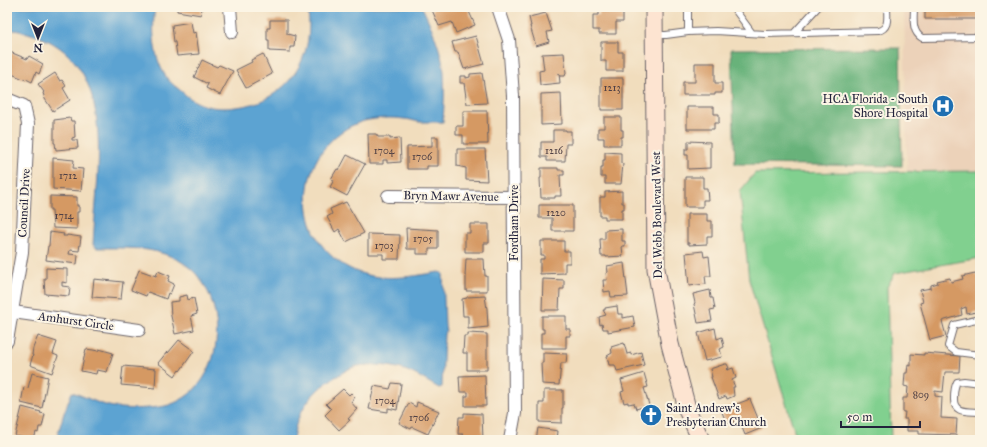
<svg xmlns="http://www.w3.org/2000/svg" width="987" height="447" viewBox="0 0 987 447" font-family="'IM FELL Great Primer',serif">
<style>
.built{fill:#ecd2b9}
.green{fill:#81d08f;stroke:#527965}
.forest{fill:#68b27a;stroke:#456a5a}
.water{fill:#5ba3d2;stroke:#3e6286}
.building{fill:#d59964}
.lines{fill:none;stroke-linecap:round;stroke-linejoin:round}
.lane-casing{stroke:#6a6368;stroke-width:8}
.street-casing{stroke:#6a6368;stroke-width:14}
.secondary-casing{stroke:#6a6368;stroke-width:19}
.lane{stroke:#fff;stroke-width:6}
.street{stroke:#fff;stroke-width:12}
.secondary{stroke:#fde4d1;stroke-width:17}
.labels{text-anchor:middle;stroke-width:4;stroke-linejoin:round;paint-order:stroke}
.number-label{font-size:10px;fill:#4f4045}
.poi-label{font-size:12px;fill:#22223b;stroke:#fcf5e5;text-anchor:end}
.street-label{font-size:12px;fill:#22223b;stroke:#fcf5e5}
</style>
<rect width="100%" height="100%" fill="#fcf5e5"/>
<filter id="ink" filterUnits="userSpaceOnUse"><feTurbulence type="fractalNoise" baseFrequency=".025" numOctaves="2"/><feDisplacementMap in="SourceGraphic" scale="8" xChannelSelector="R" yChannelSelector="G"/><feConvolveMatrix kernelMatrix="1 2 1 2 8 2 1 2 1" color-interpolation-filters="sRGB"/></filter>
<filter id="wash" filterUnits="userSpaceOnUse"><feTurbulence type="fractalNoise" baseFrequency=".012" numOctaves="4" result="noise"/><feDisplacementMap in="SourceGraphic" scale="16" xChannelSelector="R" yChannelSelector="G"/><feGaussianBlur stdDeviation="0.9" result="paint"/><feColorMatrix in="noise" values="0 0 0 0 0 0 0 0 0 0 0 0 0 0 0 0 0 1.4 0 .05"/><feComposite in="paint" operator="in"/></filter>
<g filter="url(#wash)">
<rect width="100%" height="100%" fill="#f1ddbd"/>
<path class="built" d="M904,7H980V170L907,171Z"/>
<path class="green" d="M980,171V258L895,273L887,287L891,440H797L749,280L740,191L755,173Z"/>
<path class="forest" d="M900,48L902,166L735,164L731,49Z"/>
<path class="water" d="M7,7H155C152,29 153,56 165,75C168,81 175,86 180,90C197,106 213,110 236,107C287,102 317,57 307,7H422C431,25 442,52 444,72C445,89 444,106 443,122C435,122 427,122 419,122C414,121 409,119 404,119C391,117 377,118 364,121C297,141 286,236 349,268C377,283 409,277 439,272L443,273L445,325L446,332L444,334L442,387L439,388C426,381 412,371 398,368C386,365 370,364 358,366C351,367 345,371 339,375C314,388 296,411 293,440H56L64,413L72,392C84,396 96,403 109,406C122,410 156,409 169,405C229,385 232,291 180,261C154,246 125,248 97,248L93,245C97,162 124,43 7,29Z"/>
<g id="blocks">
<path class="building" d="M177,7H202L201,15L177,11Z
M438,7H467L475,25L456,33L452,22L439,26L432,10Z
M526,7H538L527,11Z
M599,7H623V22H616V34H599V30H593V15H599Z
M925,7H980V19H925Z
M546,13L552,31L547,32L549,42L536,46L530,26H531L529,17Z
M270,20H287V34L295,36L294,47H290V52L269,51V40H267V28H270Z
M191,22L193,33L196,32L199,54L177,56L175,42H174L172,25Z
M476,36L484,64L464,69L458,52H455L452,42Z
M601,42H618V52H623V71H606V61H601Z
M10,52L27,59L29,56L43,64L39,74L36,72L32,82L26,79V80L7,72V60Z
M564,53L566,73L565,76H560L559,73L560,83L540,85L539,71L544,70L542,54Z
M263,54L272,74L246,88L236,70L252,62L251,60Z
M202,60L217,67L219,65L233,71L220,95L206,88L208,84L194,77Z
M695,63H715V83H722V93H715V95H683V82H695Z
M55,73L60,81L62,80L66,86L63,88L70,100L53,111L45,99L43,93L44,92L38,84Z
M482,73L487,103L467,104L464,83H460V76H466V78L470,77V74Z
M601,78H623V110H601Z
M561,93L562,124L541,125V94Z
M687,107H714V114H719V123H714V129H687Z
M463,111H487L488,144H463V135H456V126H463Z
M604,117H621V130H623V137H621V145H604V138H598V128H604Z
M70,118L71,121H74L75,137L72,138V140H77L78,148L56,150L55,143H54V120Z
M553,130H566V131H571V144H566L565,161H547V157H541V142H553Z
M368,134H376L378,137H390V139L400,138L401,162L387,163V160H383V164H369Z
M432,137H438V166H427V169H407V147L432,146Z
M688,141L710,142V168L688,169V155H685V149H688Z
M457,149H485L487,181L466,180V168L457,166Z
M605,152L621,153V163L623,164L621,184H605V177H601V167H603V160H605Z
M347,155L365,164L347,196L330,187L334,180L331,179L337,169L339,170Z
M53,158L74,160L73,168L83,169L81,191L53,189Z
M541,168H558V170H564V175H560L561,196H555V198H541L540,178H541Z
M685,177H703V188H707L708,200H703V207H685Z
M622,191V203H624V209H622V219H605V216H600V197H605V192Z
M50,196L77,197V206H79V212H77V229L53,228L52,210H50Z
M346,202L364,233L346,242L339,229L335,232L327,217L332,214L330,209Z
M539,205H573V231H552V218H539Z
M687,214H707V221H712V236H707V244L689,245V243H687Z
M470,224H489V243H484V252H465V233H470Z
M406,228L438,230V249H429V254H417V249H407Z
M622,229V241H625V246H622L623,256L606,257V256H601L600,239H605V230Z
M50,232L64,234L63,236H67V235L81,237L79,251L70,250L69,254L78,255L77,264L46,260L48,246H49Z
M368,234L400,235L399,259H383V254H368Z
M541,241H564V251H570V263H565V273L540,274V259H544V255H541Z
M703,251L704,257L709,256L711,276H705L706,284L689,286L686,253Z
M466,259H484L485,276H487V291H466V276H465Z
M624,263L628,296L611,297L610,291L604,292L603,280H607L606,273L608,272L607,266Z
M46,268L67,269V283L62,282V286L70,287L69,296L45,294L44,279H46Z
M139,270L156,276L158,271L170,276L168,281L174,284L170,294L168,293L166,299L148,292L146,296L131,290Z
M975,273L976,275L980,274V311L967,314L966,307L961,309L962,315L942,321L946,336L930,340L920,303L923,302L920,290L931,288V285L938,283L937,281L950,278L951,282L963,279L962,276Z
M94,279L123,282L121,299L92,297Z
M543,279L564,280V289H560L559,310H542Z
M710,290L711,298H713L715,309L710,310L712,321L698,323L694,304L695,303L693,294Z
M187,295L188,300L194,298L197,314L191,316L194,330L175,334L171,316L170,302L179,301V297Z
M485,296L487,309L488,327L468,329V316H463L462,299L467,298V297Z
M617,306L618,314H623V318L633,316L635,327L608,332V329H603L602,324L600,325L599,317L606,315L603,310H605V308Z
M542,316H566V329H570V336H566V348H541V333H544V329H542Z
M715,328L717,339L722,337L724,347L720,349L722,357L705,361L698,333Z
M468,333L487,334V370H467V353H463L464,336H468Z
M38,336L57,342L53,354L58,356L52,373L30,365L33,355H32L33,348Z
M179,340L194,351L180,371L179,370L175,376L158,363L167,352L168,353Z
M624,343L627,354L631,353V355L641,352L644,365L617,371L615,365H609L607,356L612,353L611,347Z
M86,349L93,350L98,351L99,349L113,353L107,372L97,370L96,374L81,371Z
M543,353L567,354L566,363H561L559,385L542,384L541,363H543Z
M924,353L960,356L959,372H945L943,392L935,391V396L942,397L941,418L957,419L956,435L919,434V431H907V419H904L905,412H903V398H907L908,387L904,386L905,373H907L908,365L911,366V354L924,355Z
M725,364H727L729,368L726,369L727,370L733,368L736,378L732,380L735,387H733L734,396L727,399L726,396L719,399L711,377H712L710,369Z
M123,366L156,369L155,388L121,385Z
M32,373L48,377L42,408L21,403L24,387L28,388Z
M644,373L648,387L644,388L649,405L636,409L634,403L628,404V402L624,403L621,392L624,391L621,380Z
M485,375L486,406H465V396H468V392H460L459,376Z
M392,383L401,384L397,410L388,408V412L369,409L374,386L390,389Z
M343,389L349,395L351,393L355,397L351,402L357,409L348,419L350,420L339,430L325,415L331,409L326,404Z
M544,390H563V408H562V423L539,422V403H544Z
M750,399L762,428L745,435L739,420L727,424L721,410Z
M417,402L439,411L428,434L412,427L411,429L399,423L409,403L416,407Z
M22,407L41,412L40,413L45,414L42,427H39L38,433L36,432L34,440L15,436Z
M464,413L482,414L483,440H462L463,434H458L459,417H464Z
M538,428L558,431L557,440H536Z"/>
</g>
</g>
<g filter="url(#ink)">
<use href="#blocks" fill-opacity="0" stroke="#6a6368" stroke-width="1"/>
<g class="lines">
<g class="lane-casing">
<path id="lane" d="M733,7L752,33
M914,7C914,18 911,31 922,38L980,37
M688,32V7
M795,32L818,7
M656,35H666L688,32L716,31L765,34L878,31C890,28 887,17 887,7
M980,322L976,320L954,325L948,346L956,352L980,355
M980,383L964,381L957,382C954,387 954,392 954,398C953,414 968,411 980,412"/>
</g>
<g class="street-casing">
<path id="street" d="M230,7L232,32
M498,7L509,40L513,96L515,413L510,440
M7,99L24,106L28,124L22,252L7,341
M388,196L514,197
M13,312L139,330"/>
</g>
<g class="secondary-casing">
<path id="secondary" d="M654,7L656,269L670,344L688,412L701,440"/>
</g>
<use href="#lane" class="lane"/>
<use href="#street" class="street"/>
<use href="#secondary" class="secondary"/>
</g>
</g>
<defs>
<g id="hospital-disc" transform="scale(1.15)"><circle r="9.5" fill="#1f6fb2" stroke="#fcf5e5"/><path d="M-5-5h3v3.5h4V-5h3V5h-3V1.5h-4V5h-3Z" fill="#fff"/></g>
<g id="church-disc" transform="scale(1.15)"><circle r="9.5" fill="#1f6fb2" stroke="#fcf5e5"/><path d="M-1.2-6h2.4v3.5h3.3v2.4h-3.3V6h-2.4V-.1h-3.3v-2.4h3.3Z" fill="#fff"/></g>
</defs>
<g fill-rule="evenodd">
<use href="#hospital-disc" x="943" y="106"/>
<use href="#church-disc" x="651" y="415"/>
</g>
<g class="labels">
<g class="number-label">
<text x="612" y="91">1213</text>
<text x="384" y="154">1704</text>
<text x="554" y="154">1216</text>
<text x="422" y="160">1706</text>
<text x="68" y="179">1712</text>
<text x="556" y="216">1220</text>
<text x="64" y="219">1714</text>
<text x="423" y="242">1705</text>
<text x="384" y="249">1703</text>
<text x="921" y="398">809</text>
<text x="385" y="404">1704</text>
<text x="419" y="421">1706</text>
</g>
<g class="poi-label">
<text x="928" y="103">HCA Florida - South<tspan x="928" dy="14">Shore Hospital</tspan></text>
<text x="666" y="412" text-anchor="start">Saint Andrew's<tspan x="666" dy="14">Presbyterian Church</tspan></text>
</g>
<g class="street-label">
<text transform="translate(451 196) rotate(1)" y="4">Bryn Mawr Avenue</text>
<text transform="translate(24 203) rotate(-87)" y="4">Council Drive</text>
<text transform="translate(657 215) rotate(-91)" y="4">Del Webb Boulevard West</text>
<text transform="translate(514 223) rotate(-90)" y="4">Fordham Drive</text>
<text transform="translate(76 321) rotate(8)" y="4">Amhurst Circle</text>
</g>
</g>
<rect width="987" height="447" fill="none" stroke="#fcf5e5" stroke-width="24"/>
<g transform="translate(38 38) rotate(180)" stroke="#fcf5e5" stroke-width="3" paint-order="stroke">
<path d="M0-3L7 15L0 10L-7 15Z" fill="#22223b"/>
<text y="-6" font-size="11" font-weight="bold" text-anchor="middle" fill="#22223b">N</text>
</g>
<path d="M841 421v6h79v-6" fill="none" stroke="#22223b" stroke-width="2"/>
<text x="847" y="421" font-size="12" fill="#22223b" stroke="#fcf5e5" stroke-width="3" paint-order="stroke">50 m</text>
</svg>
